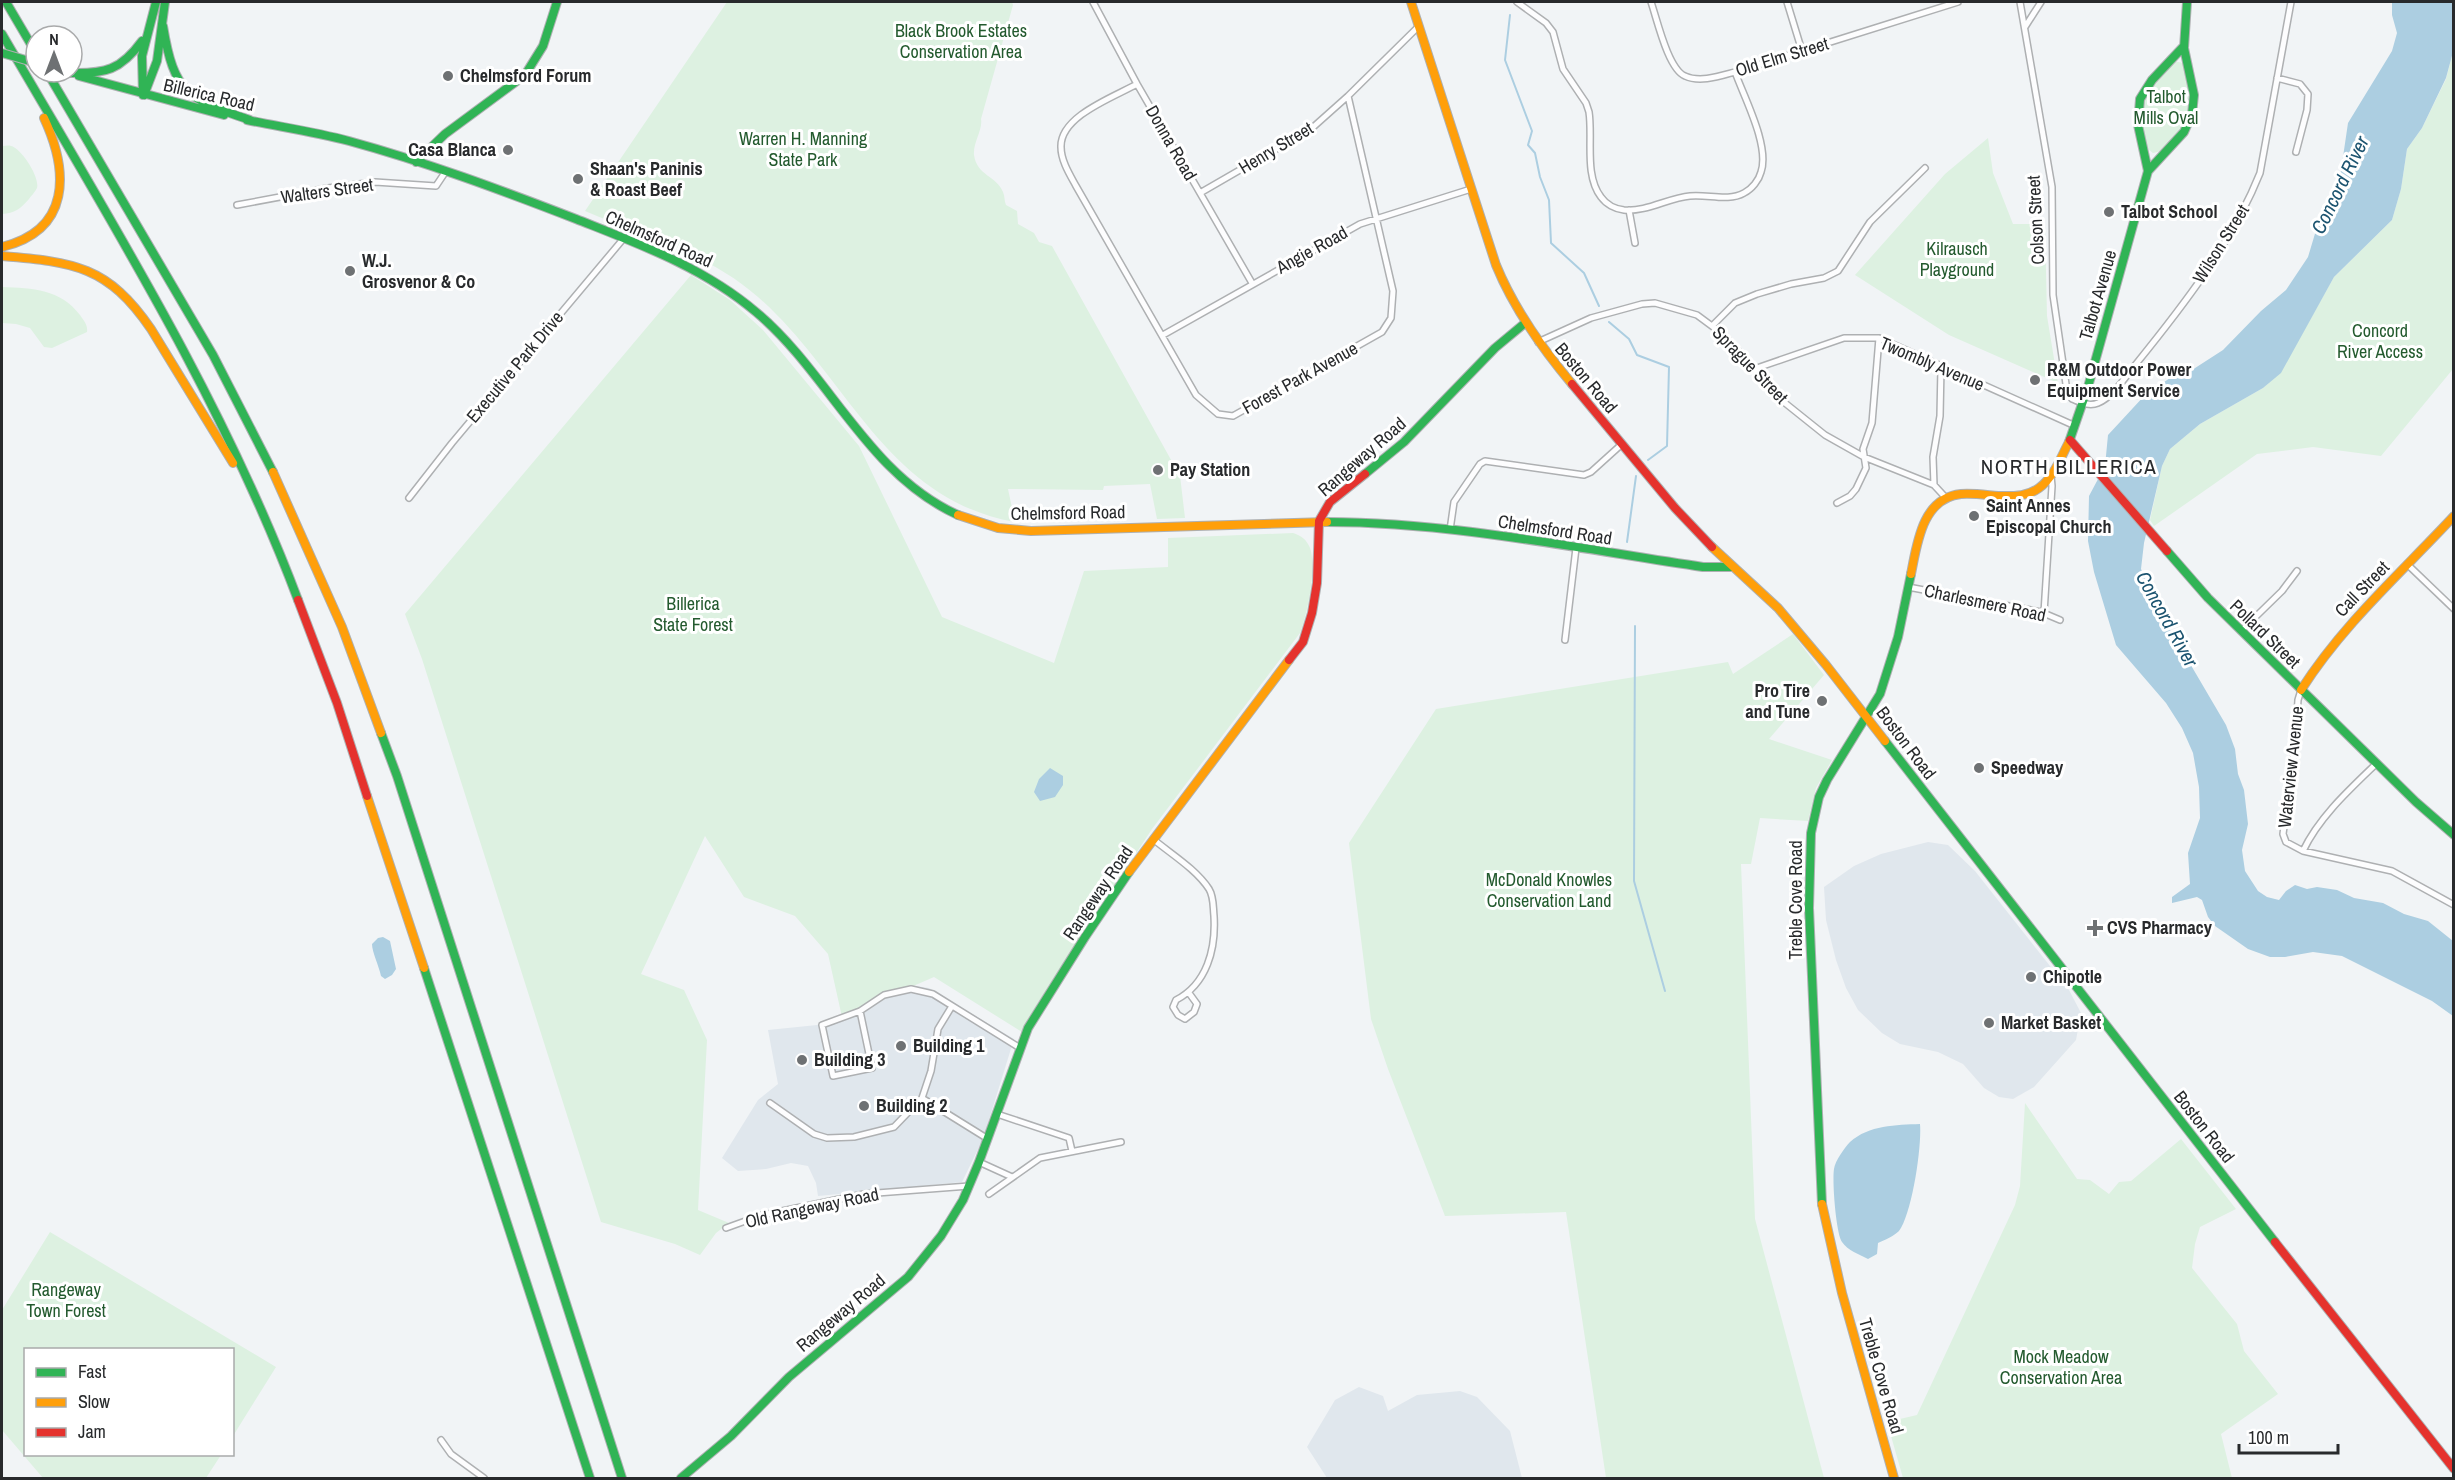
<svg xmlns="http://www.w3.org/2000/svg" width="2455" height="1480" viewBox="0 0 2455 1480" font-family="'Archivo Narrow',sans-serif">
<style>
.built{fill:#e0e7ed}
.green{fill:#ddf1e1}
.water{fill:#accee1}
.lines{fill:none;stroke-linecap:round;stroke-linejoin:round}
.stream{stroke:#accee1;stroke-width:2}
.street-casing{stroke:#aeb0b2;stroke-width:8}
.fast-casing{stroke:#aeb0b2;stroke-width:10}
.slow-casing{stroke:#aeb0b2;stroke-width:10}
.jam-casing{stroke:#aeb0b2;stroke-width:10}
.street{stroke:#fdfdfe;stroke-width:5}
.fast{stroke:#30b455;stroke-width:8}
.slow{stroke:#ff9f0a;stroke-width:8}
.jam{stroke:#e5322d;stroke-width:8}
.fast-bridge-casing{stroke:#aeb0b2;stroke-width:10;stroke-linecap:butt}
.fast-bridge{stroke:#30b455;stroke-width:8}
.poi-dot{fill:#6e7173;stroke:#fff;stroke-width:2}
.labels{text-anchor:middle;stroke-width:6;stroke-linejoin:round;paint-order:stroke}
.park-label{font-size:18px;fill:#235a2e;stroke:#fff}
.street-label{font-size:18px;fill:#282a2c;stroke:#fff}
.poi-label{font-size:18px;font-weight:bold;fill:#282a2c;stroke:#fff;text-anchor:start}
.water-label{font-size:20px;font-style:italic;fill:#1c5470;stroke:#fff}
.quarter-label{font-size:21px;letter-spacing:1.5px;fill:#282a2c;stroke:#fff}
</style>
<rect width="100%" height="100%" fill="#f1f4f6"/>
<path class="built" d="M1928,842L1948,845L1975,871L2069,990L2081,1013L2076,1040L2034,1087L2013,1099L1999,1097L1984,1088L1963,1064L1938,1052L1900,1044L1882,1033L1858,1010L1846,988L1836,960L1826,920L1824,887L1854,866L1881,854Z
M909,985L929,988L1014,1039L983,1139L962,1182L818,1196L816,1183L808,1166L791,1163L766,1169L738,1171L722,1158L758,1100L778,1084L768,1030L817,1025Z
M1359,1387L1383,1396L1388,1411L1417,1395L1460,1391L1477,1397L1510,1431L1522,1478H1327L1307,1447L1335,1400Z"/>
<path class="green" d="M727,2H1012L1013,5L981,119C983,130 973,142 974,155C977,176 997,176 1003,192C1005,196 1004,201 1006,205L1017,211L1018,224L1034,233L1039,242L1052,246L1175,467H1179L1185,518L1157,519L1150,484L1104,486L1103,490L1008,489L1015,522C885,499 848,376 758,297C708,253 645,237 585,211Z
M2453,52V369L2381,456L2313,447L2257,454L2154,526L2150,520L2162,466L2170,449L2200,424L2263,388L2280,373L2334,277L2392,220L2401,189L2407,149L2422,128L2446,79Z
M2174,61L2183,63L2194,87L2188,124L2162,151L2153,153C2137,143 2135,106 2144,92C2151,81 2165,70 2174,61Z
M1988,138L1993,173L2013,224H2045L2047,316L2058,383L1949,335L1855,275L1945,174Z
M2,146C5,146 8,145 11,146C21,148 40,177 37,188C35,192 31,196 29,199C20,209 15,213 2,214Z
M691,275L730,300L763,330L859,446L942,617L1054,663L1084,571L1168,567V538L1293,533C1299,535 1305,538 1308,544C1319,560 1307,616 1300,633L1152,829L1038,1003L1022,1032L934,977L842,1017L828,954L795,916L744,897L705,836L641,974L684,990L707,1040L698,1210L729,1223L716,1233L700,1255L675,1244L601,1222L422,659L405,614Z
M2,287C33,288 60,289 80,315C84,321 88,325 87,332L52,348L44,347L30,328L16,324L2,323Z
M1793,634L1824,675L1769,739L1832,760L1816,788L1808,821L1760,818L1751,864H1741L1755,1219L1824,1478H1606L1566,1212L1445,1216L1388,1069L1371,1019L1349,843L1436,709L1728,662L1733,674Z
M2025,1103L2077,1179L2090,1180L2109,1194L2119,1182L2131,1181L2181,1139L2236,1209L2200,1227L2195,1244L2192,1268L2237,1324L2244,1351L2278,1394L2221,1434L2232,1478H1903L1887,1422L1917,1415L2015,1205L2020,1186Z
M50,1232L276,1367L233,1436L232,1350H26V1454L221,1455L206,1478H43L2,1430V1310Z"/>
<path class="water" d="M2392,2H2453V52L2446,78L2422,128L2407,149L2401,189L2392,220L2334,277L2281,373L2263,388L2200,424L2170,449L2162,466L2144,543L2141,569L2165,621L2226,725L2235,749L2238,774L2244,790L2248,824L2242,850L2245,871L2258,891L2267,897L2279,900L2286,891L2295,885L2307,889L2317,887L2337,890L2354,898L2383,903L2404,914L2428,921L2453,941V1016L2432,1001L2342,956L2313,952L2285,957H2270L2248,949L2215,926L2208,917L2202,900L2197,897L2172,903V897L2190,884L2188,853L2200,818L2199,787L2193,753L2182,728L2166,703L2116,645L2094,572L2088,541L2089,496L2105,466L2108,435L2145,395L2170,378L2192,370L2223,350L2261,311L2286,290L2308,257L2317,227L2339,184L2348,123L2392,51L2397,33L2392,15Z
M1050,768L1063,776V785L1055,797L1040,801L1034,792L1039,779Z
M383,937L390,941L396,969L392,975L385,979L381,976C379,966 372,952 372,944L378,938Z
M1920,1124C1922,1146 1912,1214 1899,1231C1894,1236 1885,1240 1878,1243L1877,1254L1868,1259C1859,1254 1848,1251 1842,1242C1836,1233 1832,1181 1834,1169C1835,1161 1845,1147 1850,1142C1869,1125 1896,1125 1920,1124Z"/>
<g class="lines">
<path class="stream" d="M1510,15L1505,60L1532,131L1528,145L1535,153L1540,177L1549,200L1551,243L1584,273L1599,306
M1609,322L1629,339L1637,355L1669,367L1667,446L1648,460
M1627,542L1636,476
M1635,626L1634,881L1665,991"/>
<g class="street-casing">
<path id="street" d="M1093,2L1137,84L1252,283
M1517,2L1546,23L1553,32L1563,69L1586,103L1589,112C1593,138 1584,175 1601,197C1606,204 1615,209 1624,210C1647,212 1668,198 1690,196C1708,194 1728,202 1744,193C1752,189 1759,180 1761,172C1770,146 1744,97 1735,72
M1651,2C1657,19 1668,69 1685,76C1700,83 1720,76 1735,72L1958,2
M1787,2L1802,51
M2020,2L2052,187L2053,295L2067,391L2072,399C2080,402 2089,407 2098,403C2113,397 2126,376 2136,364C2183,306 2232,243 2260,173L2291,2
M2025,27L2041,2
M2277,78L2300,84L2308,94L2307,110L2296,152
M1137,84C1114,97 1060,116 1061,147C1061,161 1070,175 1076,186L1196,395L1218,414L1233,416L1382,332L1391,318L1393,291L1348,96L1419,26
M1200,193L1311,129L1348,96
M237,205L328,188L375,182L436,186L446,171
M1629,210L1635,243
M1713,325L1735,303L1757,294L1791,284L1824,278L1838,271L1870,222L1925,168
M1163,335L1360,224L1471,189
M1538,342L1591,318L1642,304L1655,303L1697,315L1724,335L1785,403L1825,435L1864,457L1934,485L1946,498
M1754,369L1844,338H1879L2073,425
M1934,485L1933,457L1940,416L1941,367
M409,498L452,443L624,238
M1837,503L1850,496L1856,489L1866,468L1863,449L1872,423L1879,338
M1450,530L1454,502L1480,464L1485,461L1584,475L1591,472L1622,444
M2407,564L2454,609
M1908,587L2041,612L2060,620
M2044,613L2052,486L2051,476
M2241,631L2282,591L2297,571
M1565,640L1576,548
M2301,690L2298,700L2295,744L2283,834L2286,842L2303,851L2392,871L2454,905
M1153,839C1171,854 1196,869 1209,889C1214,897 1213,907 1214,916C1216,949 1207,984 1176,1000L1173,1007L1178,1015L1185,1019L1194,1012L1197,1004L1189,993
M2303,851C2319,817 2350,789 2377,763
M952,1006L938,1029L931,1071L922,1098L988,1139
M860,1011L872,1068L833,1076L822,1025L860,1011L884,995L911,989L933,994L1020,1048
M770,1103L814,1134L827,1138L854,1137L894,1127L922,1098
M997,1114L1069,1138L1072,1151
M979,1162L1012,1177
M989,1194L1040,1158L1121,1142
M726,1228L762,1215L864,1194L969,1186
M441,1440L451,1454L484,1478"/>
</g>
<g class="fast-casing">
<path id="fast" d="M6,2L36,53
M163,26C174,94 188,99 250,120
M2,34C109,218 223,400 298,600
M47,72L213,355L273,472
M70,73C105,74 121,70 142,41
M79,76L224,115
M143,95L142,56L156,2
M144,95L157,61L165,2
M247,120C281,127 315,132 349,141C426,162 501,190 576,219C639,244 703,267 756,312C829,373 867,474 958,515
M416,162L445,134L525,75L543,46L557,2
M2148,171L2184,132L2192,114L2194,95L2184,48L2187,2
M2069,442L2088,387L2148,171L2138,125L2140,99L2152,80L2184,46
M1365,474L1404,442L1495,348L1525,323
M1327,522C1450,522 1581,549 1703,567H1732
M2167,551L2208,598L2416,802L2454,835
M381,733L397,776L622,1478
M1885,741L2275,1242
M424,968L590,1478
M1822,1204L1809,908L1811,833L1819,797L1827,780L1880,694L1898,637L1911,574
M681,1478L731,1436L789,1377L908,1277L941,1236L963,1200L979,1162L1028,1028L1085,937L1129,872"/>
</g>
<g class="slow-casing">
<path id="slow" d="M1411,2L1496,265C1514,309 1541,347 1572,384
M2,247C71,230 69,172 44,118
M2,256C74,262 108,266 151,329L233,463
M273,472L342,627L381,733
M958,515L998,528L1031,531L1327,522
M1712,547L1778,608L1826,665L1885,741
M1911,574C1917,544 1922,498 1961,494C1973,493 1986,495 1998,496C2013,496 2027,497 2039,488C2054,477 2061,457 2069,442
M2301,690C2343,624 2401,573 2454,516
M367,796L424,968
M1129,872L1289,660
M1822,1204L1842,1293L1894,1478"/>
</g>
<g class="jam-casing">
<path id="jam" d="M1572,384L1675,508L1712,547
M2070,440L2167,551
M298,600L337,703L367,796
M1289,660L1303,642L1312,613L1317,583L1319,521L1330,502L1365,474
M2275,1242L2454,1469"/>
</g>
<use href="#street" class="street"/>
<use href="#fast" class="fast"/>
<use href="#slow" class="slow"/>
<use href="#jam" class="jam"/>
<g class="fast-bridge-casing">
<path id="fast-bridge" d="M2,53L36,63"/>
</g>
<use href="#fast-bridge" class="fast-bridge"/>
</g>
<g class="poi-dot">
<circle cx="448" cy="76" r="6"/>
<circle cx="508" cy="150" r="6"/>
<circle cx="578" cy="179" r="6"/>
<circle cx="2109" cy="212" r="6"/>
<circle cx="350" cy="271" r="6"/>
<circle cx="2035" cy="380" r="6"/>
<circle cx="1158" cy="470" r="6"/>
<circle cx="1974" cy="516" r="6"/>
<circle cx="1822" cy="701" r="6"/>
<circle cx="1979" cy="768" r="6"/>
<path d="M2092 919h6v6h6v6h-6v6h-6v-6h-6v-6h6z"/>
<circle cx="2031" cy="977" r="6"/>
<circle cx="1989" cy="1023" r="6"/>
<circle cx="901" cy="1046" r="6"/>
<circle cx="802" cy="1060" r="6"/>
<circle cx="864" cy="1106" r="6"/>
</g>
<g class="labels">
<g class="park-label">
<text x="961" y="37">Black Brook Estates<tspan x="961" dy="21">Conservation Area</tspan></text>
<text x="2166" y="103">Talbot<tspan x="2166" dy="21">Mills Oval</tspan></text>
<text x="803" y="145">Warren H. Manning<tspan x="803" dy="21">State Park</tspan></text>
<text x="1957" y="255">Kilrausch<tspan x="1957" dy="21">Playground</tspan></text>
<text x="2380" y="337">Concord<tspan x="2380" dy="21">River Access</tspan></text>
<text x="693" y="610">Billerica<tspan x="693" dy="21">State Forest</tspan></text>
<text x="1549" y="886">McDonald Knowles<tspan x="1549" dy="21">Conservation Land</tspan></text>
<text x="66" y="1296">Rangeway<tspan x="66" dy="21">Town Forest</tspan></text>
<text x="2061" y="1363">Mock Meadow<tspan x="2061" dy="21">Conservation Area</tspan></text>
</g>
<g class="street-label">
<text transform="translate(1782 57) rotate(-17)" y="6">Old Elm Street</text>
<text transform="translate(209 95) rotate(13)" y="6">Billerica Road</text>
<text transform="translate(1171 143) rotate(60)" y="6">Donna Road</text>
<text transform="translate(1276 148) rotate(-31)" y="6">Henry Street</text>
<text transform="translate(327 191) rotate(-8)" y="6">Walters Street</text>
<text transform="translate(2036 220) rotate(-93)" y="6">Colson Street</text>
<text transform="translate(659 239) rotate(24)" y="6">Chelmsford Road</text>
<text transform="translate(2221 244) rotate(-58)" y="6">Wilson Street</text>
<text transform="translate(1312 250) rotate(-29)" y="6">Angie Road</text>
<text transform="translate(2098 295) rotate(-74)" y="6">Talbot Avenue</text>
<text transform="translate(1932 364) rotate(23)" y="6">Twombly Avenue</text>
<text transform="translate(1750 365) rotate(46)" y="6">Sprague Street</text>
<text transform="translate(515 367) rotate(-50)" y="6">Executive Park Drive</text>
<text transform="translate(1300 378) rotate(-29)" y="6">Forest Park Avenue</text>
<text transform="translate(1586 378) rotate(50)" y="6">Boston Road</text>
<text transform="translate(1362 457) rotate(-41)" y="6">Rangeway Road</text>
<text transform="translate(1068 513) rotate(-1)" y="6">Chelmsford Road</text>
<text transform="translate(1555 530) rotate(9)" y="6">Chelmsford Road</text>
<text transform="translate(2362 589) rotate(-46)" y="6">Call Street</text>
<text transform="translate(1985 603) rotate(12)" y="6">Charlesmere Road</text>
<text transform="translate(2265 634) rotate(44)" y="6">Pollard Street</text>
<text transform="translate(1906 743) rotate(53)" y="6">Boston Road</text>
<text transform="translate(2291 767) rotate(-84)" y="6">Waterview Avenue</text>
<text transform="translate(1098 893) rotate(-56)" y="6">Rangeway Road</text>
<text transform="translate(1796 900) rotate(-90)" y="6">Treble Cove Road</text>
<text transform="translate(2204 1127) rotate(52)" y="6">Boston Road</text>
<text transform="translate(812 1208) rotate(-12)" y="6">Old Rangeway Road</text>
<text transform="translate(841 1313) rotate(-40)" y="6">Rangeway Road</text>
<text transform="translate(1881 1376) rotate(74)" y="6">Treble Cove Road</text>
</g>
<g class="poi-label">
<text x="460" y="82">Chelmsford Forum</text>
<text x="496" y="156" text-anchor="end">Casa Blanca</text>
<text x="590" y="175">Shaan's Paninis<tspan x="590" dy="21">&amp; Roast Beef</tspan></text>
<text x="2121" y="218">Talbot School</text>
<text x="362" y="267">W.J.<tspan x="362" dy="21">Grosvenor &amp; Co</tspan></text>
<text x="2047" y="376">R&amp;M Outdoor Power<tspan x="2047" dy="21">Equipment Service</tspan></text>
<text x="1170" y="476">Pay Station</text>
<text x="1986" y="512">Saint Annes<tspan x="1986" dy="21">Episcopal Church</tspan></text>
<text x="1810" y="697" text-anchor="end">Pro Tire<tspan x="1810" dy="21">and Tune</tspan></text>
<text x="1991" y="774">Speedway</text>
<text x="2107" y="934">CVS Pharmacy</text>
<text x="2043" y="983">Chipotle</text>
<text x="2001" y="1029">Market Basket</text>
<text x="913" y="1052">Building 1</text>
<text x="814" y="1066">Building 3</text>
<text x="876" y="1112">Building 2</text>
</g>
<g class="water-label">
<text transform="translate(2340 185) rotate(-64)" y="7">Concord River</text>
<text transform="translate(2167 619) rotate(61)" y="7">Concord River</text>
</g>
<g class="quarter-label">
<text x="2069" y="474">NORTH BILLERICA</text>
</g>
</g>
<rect width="2455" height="1480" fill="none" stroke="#282a2c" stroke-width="6"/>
<rect x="24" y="1348" width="210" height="108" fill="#ffffff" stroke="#a9aaab" stroke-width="1.5"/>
<rect x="36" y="1368" width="30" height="9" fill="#30b455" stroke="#a9aaab" stroke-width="1.5"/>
<text x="78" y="1378" font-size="18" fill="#282a2c">Fast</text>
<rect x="36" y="1398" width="30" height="9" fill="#ff9f0a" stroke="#a9aaab" stroke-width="1.5"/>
<text x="78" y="1408" font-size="18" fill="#282a2c">Slow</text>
<rect x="36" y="1428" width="30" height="9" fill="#e5322d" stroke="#a9aaab" stroke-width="1.5"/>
<text x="78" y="1438" font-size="18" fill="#282a2c">Jam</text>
<g transform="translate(54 54)"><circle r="28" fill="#ffffff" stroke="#a9aaab" stroke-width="1.5"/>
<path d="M0-4.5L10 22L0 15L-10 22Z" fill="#6e7173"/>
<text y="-9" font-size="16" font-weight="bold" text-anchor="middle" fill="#282a2c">N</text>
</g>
<path d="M2239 1444v9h99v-9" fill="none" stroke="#282a2c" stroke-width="3"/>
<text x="2248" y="1444" font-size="18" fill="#282a2c" stroke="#ffffff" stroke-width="4.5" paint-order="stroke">100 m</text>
</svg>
